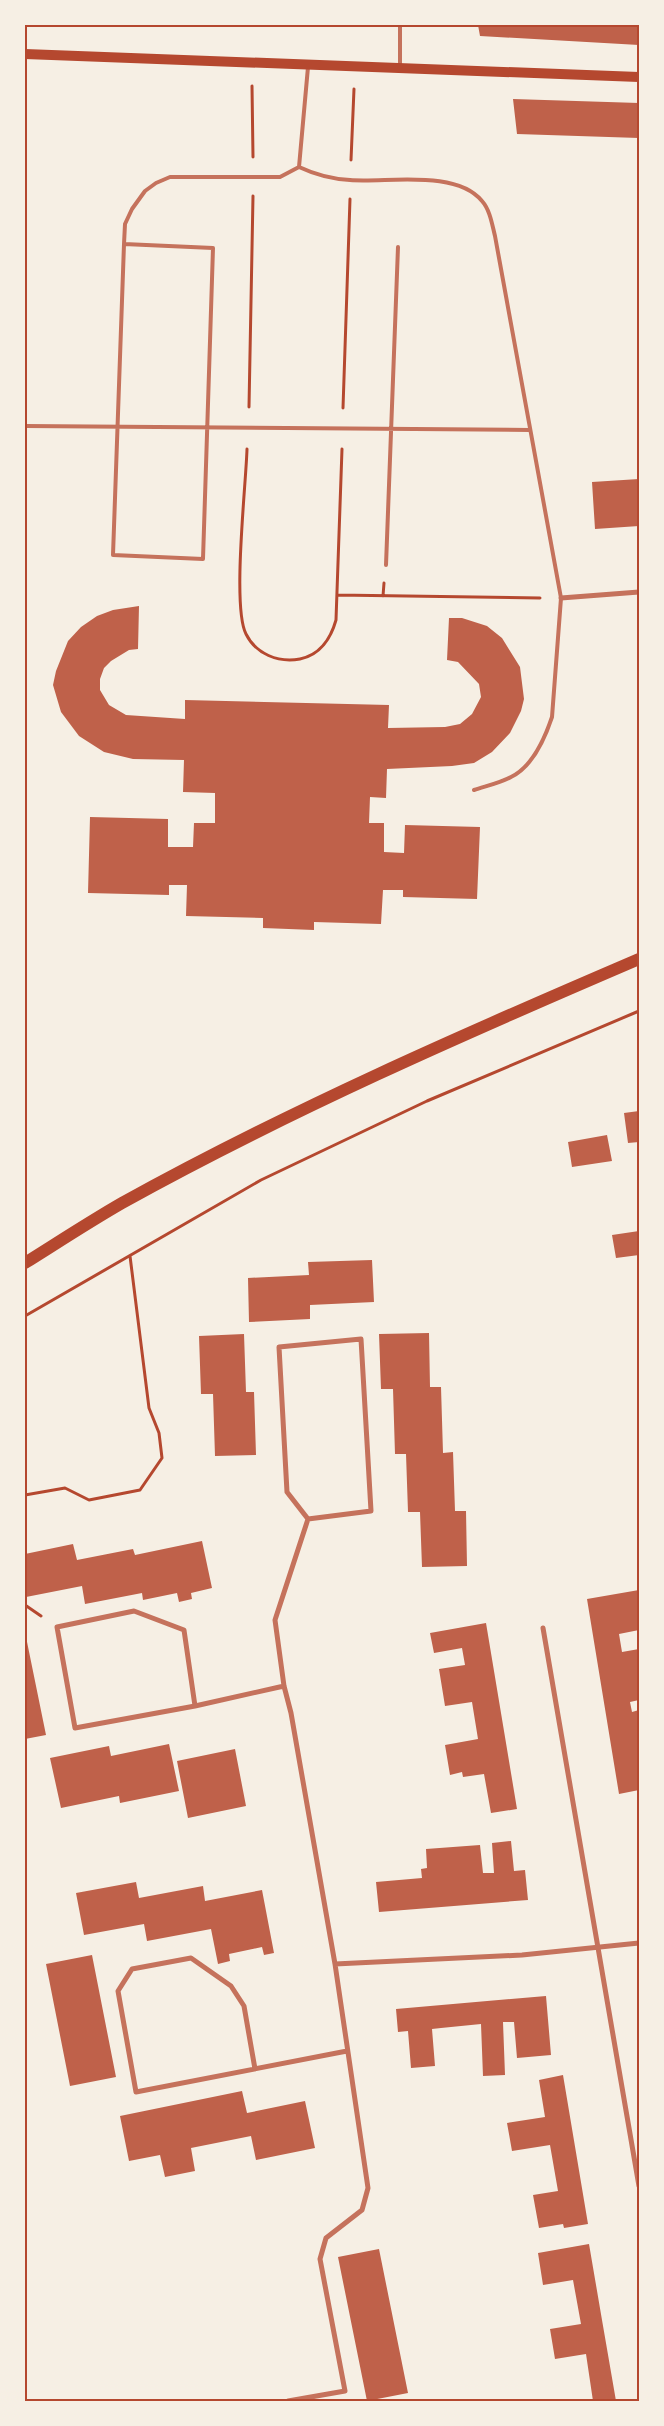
<svg xmlns="http://www.w3.org/2000/svg" width="664" height="2426" viewBox="0 0 664 2426" font-family="'Source Serif 4',serif">
<style>
.building{fill:#bf614a}
.lines{fill:none;stroke-linecap:round;stroke-linejoin:round}
.path{stroke:#b5482f;stroke-width:3}
.service{stroke:#c5725c;stroke-width:4}
.minor{stroke:#c5725c;stroke-width:5}
.secondary{stroke:#b5482f;stroke-width:10}
.primary{stroke:#b5482f;stroke-width:12}
.neatline{fill:none;stroke:#b5482f;stroke-width:2}
</style>
<rect width="100%" height="100%" fill="#f6efe4"/>
<path class="building" d="M478,25H639V45L480,36Z
M513,99L639,103V138L517,134Z
M639,479V526L595,529L592,482Z
M139,606L138,649L129,650L111,661L104,668L100,679V690L109,705L126,715L185,719V700L389,705L388,728L445,727L460,724L472,714L481,697L479,684L458,662L447,660L449,618H462L487,626L502,638L520,667L524,699L521,711L510,733L492,752L474,763L452,766L387,769L386,798L370,797L369,823H384V852L404,853L405,825L480,827L477,899L403,897V890H383L381,924L314,922V930L263,928V918L186,916L187,885H169V895L88,893L90,817L168,819V847H193L194,823H215V793L183,792L184,760L133,759L104,752L79,736L61,712L53,685L56,671L68,641L81,627L97,616L113,610Z
M639,1111V1142L628,1143L624,1113Z
M607,1135L612,1161L572,1167L568,1142Z
M639,1231V1255L616,1258L612,1235Z
M372,1260L374,1302L310,1305V1319L249,1322L248,1278L309,1275L308,1262Z
M429,1333L430,1387H441L443,1453L453,1452L455,1511H466L467,1566L422,1567L420,1512H408L406,1454H395L393,1389H381L379,1334Z
M244,1334L246,1392H254L256,1455L215,1456L213,1394H201L199,1336Z
M202,1541L212,1588L191,1593L192,1599L179,1602L177,1593L143,1600L142,1593L85,1604L82,1586L26,1597L25,1554L73,1544L77,1560L133,1549L135,1555Z
M639,1590V1630L619,1634L622,1652L639,1649V1700L630,1702L632,1712L639,1710V1790L619,1794L587,1599Z
M486,1623L517,1809L491,1813L484,1774L463,1777L462,1772L450,1775L445,1745L478,1739L472,1702L445,1706L439,1669L465,1665L462,1648L434,1653L430,1633Z
M25,1632L46,1735L25,1739Z
M169,1744L179,1791L120,1803L119,1796L61,1808L50,1758L109,1746L111,1756Z
M235,1749L246,1806L188,1818L177,1761Z
M511,1841L514,1871L525,1870L528,1900L379,1912L376,1882L422,1878L421,1869L427,1868L426,1849L480,1845L483,1873H494L492,1843Z
M136,1882L139,1898L203,1886L205,1901L262,1890L274,1953L264,1955L262,1947L229,1954L230,1961L218,1964L211,1929L147,1941L144,1924L84,1935L76,1893Z
M92,1955L116,2077L70,2086L46,1964Z
M546,1996L551,2055L517,2058L514,2022H503L505,2075L483,2076L481,2024L441,2028L432,2029L435,2066L411,2068L408,2031L398,2032L396,2009Z
M563,2075L588,2224L564,2228L563,2224L539,2228L533,2195L558,2191L550,2145L512,2151L507,2123L545,2117L539,2080Z
M242,2091L247,2113L305,2101L315,2148L256,2160L251,2136L191,2148L195,2171L165,2177L160,2155L129,2161L120,2116Z
M589,2244L602,2320L616,2401H593L586,2354L555,2359L550,2329L581,2324L573,2280L543,2285L538,2253Z
M379,2249L408,2393L367,2401L338,2257Z"/>
<g class="lines">
<path class="path" d="M252,86L253,157
M351,160L354,89
M249,407L253,196
M343,408L350,199
M247,449C246,485 232,607 246,634C256,654 278,663 300,659C320,655 331,638 336,620L342,449
M337,595L540,598
M383,596L384,583
M25,1316L261,1180L427,1101L639,1011
M25,1495L65,1488L89,1500L140,1490L162,1458L159,1433L149,1408L130,1256
M25,1605L41,1616"/>
<path class="service" d="M400,67V25
M299,167C316,175 331,179 350,180C387,183 456,169 482,201C490,210 492,224 495,236L561,598L552,717C545,738 532,767 511,777C500,783 486,786 474,790
M299,167L308,67
M124,244L213,248L203,559L113,555L124,244L125,224L132,209L145,191L156,183L170,177H280L299,167
M25,426L530,430
M386,565L398,247"/>
<path class="minor" d="M561,598L639,592
M361,1339L371,1511L308,1519L287,1492L279,1347Z
M543,1628L639,2186
M195,1706L75,1728L57,1627L134,1611L184,1630L195,1706L284,1686
M335,1964L522,1955L639,1943
M255,2069L244,2006L231,1986L191,1958L132,1969L118,1991L136,2092L347,2051
M288,2401L345,2391L320,2259L326,2238L362,2210L368,2188L335,1964L291,1713L284,1686L275,1620L308,1519"/>
<path class="secondary" d="M25,54L639,77"/>
<path class="primary" d="M25,1263C57,1243 89,1222 122,1203C288,1111 464,1034 639,959"/>
</g>
<rect width="664" height="2426" fill="none" stroke="#f6efe4" stroke-width="52"/>
<rect x="26" y="26" width="612" height="2374" class="neatline"/>
</svg>
